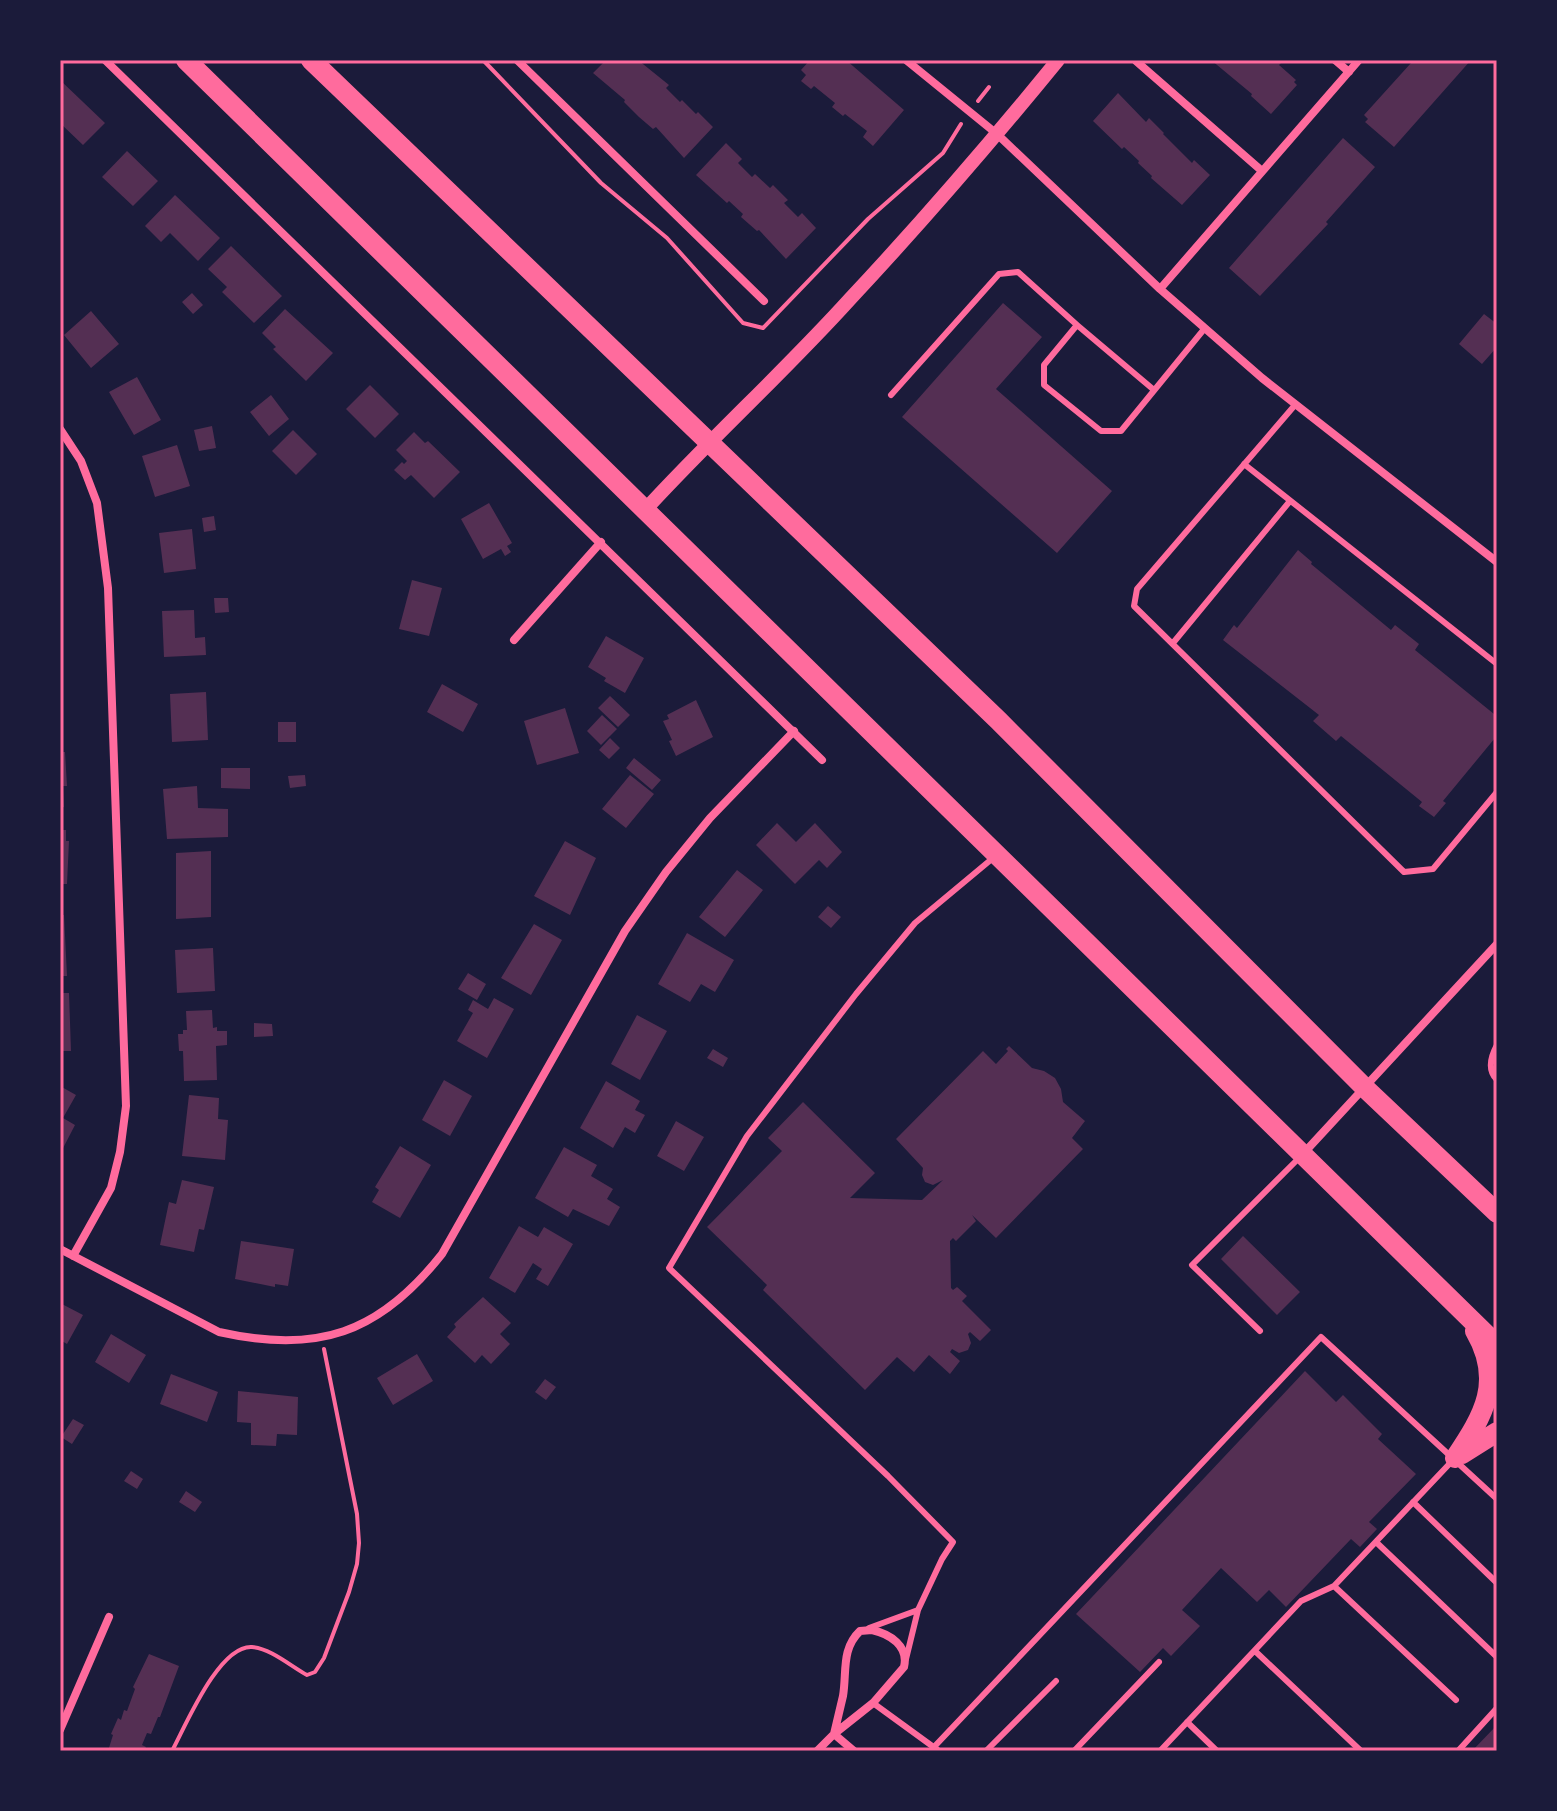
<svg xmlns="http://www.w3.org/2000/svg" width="1557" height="1811" viewBox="0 0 1557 1811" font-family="Arial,sans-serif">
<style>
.building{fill:#542f53}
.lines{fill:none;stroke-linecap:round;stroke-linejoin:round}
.path{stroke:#ff6b9d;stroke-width:4}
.service{stroke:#ff6b9d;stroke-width:6}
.minor{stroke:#ff6b9d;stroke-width:8}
.tertiary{stroke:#ff6b9d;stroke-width:14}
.trunk{stroke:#ff6b9d;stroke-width:20}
.neatline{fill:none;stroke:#ff6b9d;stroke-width:3}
</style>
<rect width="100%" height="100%" fill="#1b1b3a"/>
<path class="building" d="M606,60H638L669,85L666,88L680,102L682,100L696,114L698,112L713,127L684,158L656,127L653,129L639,117L624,102L625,100L593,73Z
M810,60H846L904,110L873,146L863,137L867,131L845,114L843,116L832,107L835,103L814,86L811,89L801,81L806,75L801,70Z
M1211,60H1280L1282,62L1279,65L1296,80L1294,82L1297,85L1271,114L1251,96L1252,94Z
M1410,60H1471L1394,147L1365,122L1368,119L1364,115L1411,63Z
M60,80L105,123L83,145L60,123Z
M1118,93L1146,122L1149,118L1164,133L1163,134L1192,163L1194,160L1210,175L1182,205L1151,178L1152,176L1138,163L1139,161L1124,147L1122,149L1093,121Z
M1343,138L1375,167L1326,222L1328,224L1260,296L1229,268Z
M726,143L742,159L738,163L752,177L755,174L770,188L773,185L788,200L784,203L798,217L802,213L816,228L786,259L759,230L757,231L741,217L743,214L729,201L727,203L696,175Z
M127,151L158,181L133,206L102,177Z
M175,195L220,238L198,261L170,233L161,242L145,226Z
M231,246L282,296L254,323L222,292L227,287L208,269Z
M192,293L203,305L193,314L182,302Z
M1003,303L1042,337L996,389L1112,491L1057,553L902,417Z
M285,309L333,353L306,381L273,349L276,347L262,333Z
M91,311L119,344L91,368L64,335Z
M1484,314L1497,324V347L1482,364L1459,344Z
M137,377L161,420L134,435L109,392Z
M370,385L399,414L375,438L346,409Z
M271,395L289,419L269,436L250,412Z
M212,426L216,448L199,451L194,430Z
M293,430L317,454L296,475L272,451Z
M414,432L425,443L428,441L460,472L434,498L411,475L405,480L394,470L402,462L404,464L407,461L396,450Z
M177,445L190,486L155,497L142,456Z
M489,503L512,543L507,546L511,552L505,556L501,549L483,559L461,519Z
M214,516L216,530L204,532L202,518Z
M192,529L196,569L164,573L159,533Z
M1298,550L1312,562L1311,564L1391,630L1395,625L1419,644L1415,650L1494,714H1497V739L1495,738L1443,801L1446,803L1434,817L1419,806L1422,802L1341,736L1336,741L1313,721L1319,715L1223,640L1234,625L1237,628Z
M412,580L442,588L429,636L399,629Z
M214,598H228L229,612L215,613Z
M194,610L195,638L205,637L206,655L164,657L162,611Z
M606,636L644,658L625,693L604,681L606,678L588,667Z
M442,684L478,704L463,732L427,712Z
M206,692L208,740L172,742L170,694Z
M610,696L630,715L618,727L598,708Z
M696,700L713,737L676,756L669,741L672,740L663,721L669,719L667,715Z
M565,708L579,753L537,765L524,721Z
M602,715L617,729L601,745L587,731Z
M278,722H296V742H278Z
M610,738L620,748L609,759L599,750Z
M60,752H65L67,786H63L64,807L60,808Z
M634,758L661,780L652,790L626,768Z
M221,768H250V789L221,788Z
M305,775L306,786L290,788L288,776Z
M630,775L654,794L626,828L602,809Z
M197,786L198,808L228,809V837L167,839L163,789Z
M777,823L796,842L815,823L842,852L827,868L819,860L795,884L756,845Z
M60,830H66V841H69L67,884H60Z
M565,841L596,858L570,915L534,896Z
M211,851V917L176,919V853Z
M737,870L763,890L725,937L699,917Z
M828,906L841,917L831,928L818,917Z
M60,915H64L67,976H60Z
M534,924L562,940L531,995L501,978Z
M687,933L734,960L715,992L701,984L690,1002L658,984Z
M213,948L215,991L177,993L175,950Z
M468,973L486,984L477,1000L458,989Z
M60,993H69L71,1051H60Z
M494,998L514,1009L487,1058L457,1041L473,1013L468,1010L473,1000L488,1009Z
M212,1010L213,1028L217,1027V1031H227V1045L216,1046L217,1080L184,1081L183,1051H179L178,1034H183V1030H187L186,1011Z
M637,1015L667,1031L640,1080L611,1064Z
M254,1023L272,1024L273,1036L254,1037Z
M1009,1046L1032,1068L1044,1071L1055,1078L1061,1089L1063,1102L1085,1121L1072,1138L1083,1149L996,1238L972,1215L976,1221L956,1241L953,1238L950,1241L951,1288L953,1290L957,1287L967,1296L962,1301L991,1330L980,1341L970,1332L968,1334L971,1343L968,1350L959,1353L952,1349L950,1352L960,1361L950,1374L929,1355L914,1372L897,1357L865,1390L763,1290L767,1285L707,1227L782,1151L768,1138L803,1102L875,1173L850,1198L922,1200L943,1180L933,1185L925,1182L922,1175L923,1168L896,1139L983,1051L996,1064L1008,1051L1006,1049Z
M713,1049L728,1058L723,1067L707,1058Z
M444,1080L472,1096L450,1136L422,1120Z
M606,1081L640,1101L635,1110L645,1115L635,1133L625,1127L613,1148L580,1128Z
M60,1086L76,1095L63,1118L75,1125L60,1154Z
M189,1095L219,1098L218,1119L228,1120L225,1160L182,1156Z
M676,1121L704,1137L684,1171L657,1156Z
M400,1146L431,1165L400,1218L372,1202L379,1190L375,1187Z
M564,1147L597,1165L591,1176L613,1189L607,1199L620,1207L609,1226L573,1209L568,1217L535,1198Z
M182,1180L214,1187L204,1230L199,1229L194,1252L160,1245L169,1202L176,1204Z
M519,1226L538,1237L544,1227L573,1244L548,1286L536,1279L542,1269L533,1263L515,1293L489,1278Z
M1243,1236L1300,1292L1277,1315L1221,1259Z
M241,1241L294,1249L288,1286L275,1284V1287L235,1279Z
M483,1297L511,1323L500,1334L510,1344L491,1364L482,1355L475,1363L447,1337L456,1327L454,1324Z
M60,1303L83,1315L67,1344L60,1340Z
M111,1334L146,1355L129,1383L95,1362Z
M417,1354L433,1381L393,1405L377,1378Z
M1305,1371L1336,1402L1343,1395L1382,1434L1378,1439L1416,1474L1369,1522L1377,1529L1360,1547L1351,1539L1286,1607L1269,1590L1257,1602L1221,1568L1182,1610L1200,1626L1171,1656L1163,1648L1140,1672L1076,1614Z
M171,1374L218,1392L207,1422L160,1404Z
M545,1379L556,1387L546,1400L535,1392Z
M238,1391L298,1397L297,1435L277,1434L276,1446L251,1445V1423L237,1422Z
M73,1419L84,1425L72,1444L61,1437Z
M131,1471L143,1479L137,1489L124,1481Z
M186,1491L202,1502L195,1512L179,1502Z
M149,1654L179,1666L160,1717H158L151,1734L147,1733L142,1745L146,1747L144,1751H108L113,1735L111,1734L118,1718L121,1720L124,1710L127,1711L135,1689L133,1687Z
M1497,1725V1751H1472Z"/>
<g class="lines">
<path class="path" d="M483,60L601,183L667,238L743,323L763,328L868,219L943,153L961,124
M978,101L989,87
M172,1751C186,1725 219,1645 252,1647C270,1648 292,1667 307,1675L315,1672L324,1658L349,1592L357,1564L359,1543L357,1514L324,1349"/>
<path class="service" d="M1154,390L1077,325L1044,365V385L1101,431H1121L1205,328
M891,395L999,274L1018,272L1077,325
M1295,405L1137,589L1134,606L1404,872L1433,869L1497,792
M1244,464L1497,664
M1173,643L1290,501
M1497,1045C1491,1056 1487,1070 1497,1080
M1260,1331L1192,1265L1300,1157
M1413,1502L1497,1583
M1376,1542L1497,1657
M1334,1586L1456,1700
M869,1628L918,1610
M1255,1651L1361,1751
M906,1659L918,1610L942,1559L953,1542L888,1476L669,1268L747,1136L856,994L915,923L993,858
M873,1703L939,1751
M1187,1722L1217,1751
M934,1747L1321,1337L1497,1499
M986,1751L1056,1681
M1074,1751L1159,1662
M1160,1751L1301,1601L1334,1586L1454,1459
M1458,1751L1497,1708"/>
<path class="minor" d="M105,60L822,760
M517,60L764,301
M906,60L997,134L1160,289L1262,378L1497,562
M1335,60L1349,72
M1136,61L1262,171
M1160,289L1359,60
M60,429L81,461L97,503L108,588L126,1106L120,1152L111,1188L73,1256
M514,640L601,542
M1302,1155L1497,944
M60,1249L219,1332C317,1354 379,1334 442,1254L625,931L666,872L710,818L794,731
M872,1630C890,1634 909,1646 904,1667L873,1703L834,1734C837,1721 840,1709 843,1696C847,1672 841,1649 860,1631Z
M60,1730L109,1617
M817,1751L834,1734L854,1751"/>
<path class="tertiary" d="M646,509C712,437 785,371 850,299C922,222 991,142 1058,60"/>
<path class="trunk" d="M186,60L1497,1345
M311,60L998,720L1366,1089L1497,1213
M1462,1454L1497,1432
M1455,1458C1484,1415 1504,1381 1475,1331"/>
</g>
<rect width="1557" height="1811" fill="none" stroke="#1b1b3a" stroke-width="124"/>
<rect x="62" y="62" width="1433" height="1687" class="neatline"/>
</svg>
